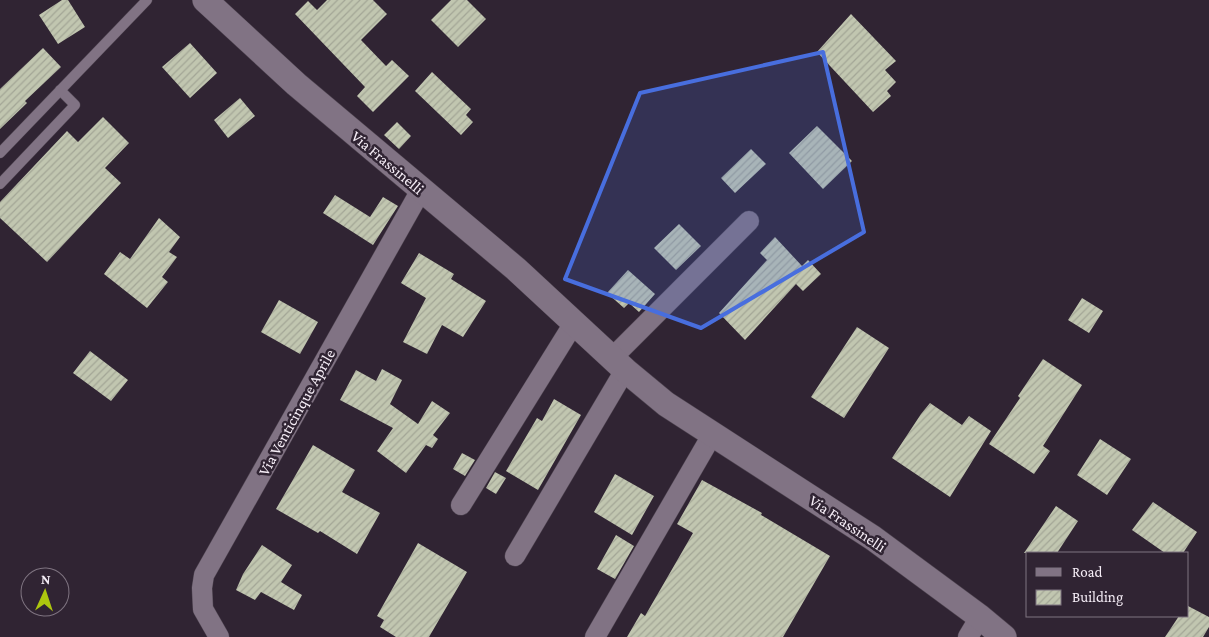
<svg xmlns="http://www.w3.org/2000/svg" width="1209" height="637" viewBox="0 0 1209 637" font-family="'Crimson Pro',serif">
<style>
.building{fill:url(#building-hatch)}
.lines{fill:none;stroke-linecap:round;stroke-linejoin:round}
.service-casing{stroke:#4d434f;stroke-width:11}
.minor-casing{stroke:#4d434f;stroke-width:21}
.tertiary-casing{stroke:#4d434f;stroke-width:26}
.service{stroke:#817384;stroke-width:10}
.minor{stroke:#817384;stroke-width:20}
.tertiary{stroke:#817384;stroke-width:25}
.marked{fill:#486ede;fill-opacity:0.2;stroke:#486ede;stroke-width:4;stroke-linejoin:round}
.labels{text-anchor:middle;stroke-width:5;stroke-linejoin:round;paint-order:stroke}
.street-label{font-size:16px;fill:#f5edf6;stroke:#302433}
</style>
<defs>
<pattern id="building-hatch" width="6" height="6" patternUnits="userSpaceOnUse" patternTransform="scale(1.25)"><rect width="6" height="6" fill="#c1c6b0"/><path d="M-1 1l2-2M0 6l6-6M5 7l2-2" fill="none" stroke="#a3a696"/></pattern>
</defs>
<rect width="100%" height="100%" fill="#302433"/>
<path class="building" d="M62,0H68L85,27L58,44L39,15Z
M327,0H373L387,14L361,40L386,66L392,60L409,76L373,112L357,96L365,87L295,14L308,1L317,10Z
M451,0H467L486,19L458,47L431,20Z
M851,14L896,61L885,70L896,82L887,91L891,96L873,112L817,52Z
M190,43L217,73L190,98L162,67Z
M43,48L61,67L25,101L27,103L0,129V89Z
M432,72L471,109L466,115L473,122L461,135L415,91Z
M240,98L255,116L228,138L214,120Z
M103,117L129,143L105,168L121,183L47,262L0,218V202L67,131L78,142Z
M397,122L411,136L399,149L384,135Z
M817,126L852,161L823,189L789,153Z
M751,149L766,164L735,193L721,178Z
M335,195L370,217L383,197L398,206L373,245L323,213Z
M159,218L180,237L169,252L177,257L162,277L168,282L147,308L104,274L120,252L130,259Z
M679,224L701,246L676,270L654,248Z
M775,237L802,266L808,260L821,274L803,291L796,284L745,340L719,313L767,260L760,253Z
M419,253L454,274L451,279L486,301L463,337L442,325L427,354L403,342L426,298L401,283Z
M628,270L655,294L639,312L629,303L624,308L607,293Z
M1082,298L1103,311L1089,333L1068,320Z
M279,300L318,322L300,354L261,332Z
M857,327L889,348L844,418L811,397Z
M90,351L128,380L111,401L73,373Z
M1043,359L1082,385L1043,446L1050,451L1034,474L989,444L1020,398L1018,396Z
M382,369L402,380L390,404L418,424L432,401L450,413L433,435L438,439L432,448L426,445L406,473L377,451L393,428L340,400L356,370L376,381Z
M554,399L581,415L538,490L506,471L537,418L542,421Z
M930,403L962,425L969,416L991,431L950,497L892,458L921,414Z
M1100,439L1131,459L1107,495L1077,475Z
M313,445L355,470L342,492L380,513L357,554L320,531L318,533L276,509Z
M462,453L475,460L465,476L453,469Z
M495,472L506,478L496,494L486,488Z
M615,474L654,496L632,535L594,512Z
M702,480L762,513L761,515L830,556L783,637H627L641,613L645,616L693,533L677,524Z
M1153,502L1197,532L1183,553H1165L1132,530Z
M1056,506L1078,521L1057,553H1024Z
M616,535L634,546L615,579L597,569Z
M418,543L467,572L429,637H396L380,627L384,620L377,616Z
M262,545L292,565L281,582L302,595L294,610L261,592L255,600L236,590L243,574Z
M1188,606L1209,617V627L1203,637H1165L1179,616H1188Z"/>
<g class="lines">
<g class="service-casing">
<path id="service" d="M0,153L147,0
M0,184L75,105L60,90"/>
</g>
<g class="minor-casing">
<path id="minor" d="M612,358L749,221
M461,505L574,323
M515,556L625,370
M219,637L203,609L202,588L204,575L421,190
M595,637L712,435
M968,637L980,617"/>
</g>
<g class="tertiary-casing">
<path id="tertiary" d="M205,0L296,84L516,269L625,370L666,404L873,538L980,617L1004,637"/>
</g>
<use href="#service" class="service"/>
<use href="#minor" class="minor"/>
<use href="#tertiary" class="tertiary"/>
</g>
<path class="marked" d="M823,52L864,232L701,328L565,279L640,93Z"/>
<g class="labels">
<g class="street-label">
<text transform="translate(388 162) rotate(40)" y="6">Via Frassinelli</text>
<text transform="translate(296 412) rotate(-61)" y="6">Via Venticinque Aprile</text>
<text transform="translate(848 523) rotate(34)" y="6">Via Frassinelli</text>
</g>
</g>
<rect x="1026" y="552" width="162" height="65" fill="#302433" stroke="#7f7481"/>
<rect x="1036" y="568" width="25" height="8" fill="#817384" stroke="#7f7481"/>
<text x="1072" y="577" font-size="15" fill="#f5edf6">Road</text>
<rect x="1036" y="590" width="25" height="15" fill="url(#building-hatch)" stroke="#7f7481"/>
<text x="1072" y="602" font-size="15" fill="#f5edf6">Building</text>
<g transform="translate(45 592) rotate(3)"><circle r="24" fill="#302433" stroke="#7f7481"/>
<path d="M0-4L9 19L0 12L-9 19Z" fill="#adc60f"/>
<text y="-8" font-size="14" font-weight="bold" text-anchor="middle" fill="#f5edf6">N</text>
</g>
</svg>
